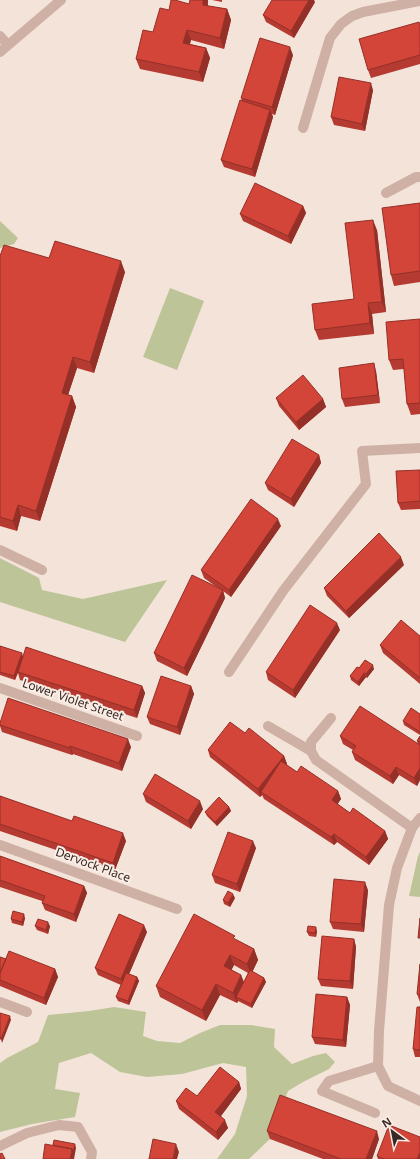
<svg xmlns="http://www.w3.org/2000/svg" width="420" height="1159" viewBox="0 0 420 1159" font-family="'Noto Sans',sans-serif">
	<rect width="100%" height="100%" fill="#f4e3d9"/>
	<path fill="#bdc598" d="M0 221 18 238 14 244 0 248Z
		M170 288 204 301 177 370 143 357Z
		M0 558 39 578 42 590 83 599 167 580 125 642 0 602Z
		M420 852V897L409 896 418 856Z
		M114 1007 146 1012 143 1036 157 1041 180 1043 200 1033 220 1025H251L275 1029 274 1047 292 1064 313 1056 326 1053 335 1062 329 1069 303 1082 288 1091 270 1139 249 1159H217L235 1134 247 1096 246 1067 223 1063 182 1074 147 1077 120 1072 91 1053 59 1063 55 1089 80 1093 75 1117 32 1124 0 1132V1063L7 1058 38 1042 48 1015 89 1011Z"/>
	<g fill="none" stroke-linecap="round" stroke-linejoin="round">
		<path stroke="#ceb0a4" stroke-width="10" d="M386 193 416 177H420
			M0 550 42 570
			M268 726 311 751
			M375 1113 322 1091 329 1081 378 1066"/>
		<path stroke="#ceb0a4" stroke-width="10" d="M0 36 8 45
			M0 52 61 0
			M303 128 330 38 341 24 352 16 363 12 420 1
			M229 672 283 591 366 484 362 451 420 448
			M0 688 137 736
			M331 718 311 742V751L316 760 412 828
			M420 818 412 828 397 868 389 905 379 1031 378 1066 388 1086 420 1101
			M0 845 177 909
			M0 1002 27 1012
			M0 1146 27 1133 59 1125 78 1127 92 1152 91 1159"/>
	</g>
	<path fill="#b53a31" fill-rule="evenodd" d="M190 0H208V6L227 9 231 20 224 49 191 40 190 44 206 48 210 58 203 82 140 69 136 59 153 32 169 10 189 4Z
		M212 0H222V2Z
		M315 2 294 38 266 22 263 15Z
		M420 24V64L371 78 368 70Z
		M293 55 275 115 272 114 273 117 255 177 224 167 221 160 242 101 241 98Z
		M373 90 365 131 334 125 331 117Z
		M420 203V282L394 286 391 275Z
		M303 206 306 213 291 244 243 221 240 214Z
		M377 230 386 312 372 314 374 334 319 340 315 330 354 299Z
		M0 256 49 258 125 272 94 373 77 368 68 395 72 396 76 407 40 521 21 516 17 531 0 526Z
		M420 319V414L411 415 407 404 404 369 393 370 389 360Z
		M376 371 380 403 345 407 342 399Z
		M276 398 323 399 326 407 299 430 279 406Z
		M319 455 321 463 294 507 268 490 265 483Z
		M420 470V509L401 510 398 503Z
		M281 526 231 597 223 591 225 598 187 676 157 661 154 653 218 588 204 578 201 570Z
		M404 565 349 618 327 596 324 588Z
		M340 630 295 698 268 680 266 672Z
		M420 636V684L383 653 380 645Z
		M0 646 23 656 142 686 145 693 137 718 20 680 18 673 15 680 0 675Z
		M359 668 374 669 367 678 366 677 359 686 351 680 350 676Z
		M191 686 194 694 180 735 150 724 147 717Z
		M420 714V735L404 725 403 721Z
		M0 723 131 747 122 771 73 754 72 755 2 732 0 726Z
		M245 733 284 756 287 764 286 765 297 772 338 791 341 799 337 804 350 813 385 831 388 839 369 865 337 842 334 845 264 799 262 795 260 797 210 757 208 750Z
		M340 736 418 744 417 741 420 736V780L417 786 399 775 393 784 355 760 352 752 353 750 343 744Z
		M143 794 203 809 191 829 146 802Z
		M0 796 126 841 115 870 0 831Z
		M229 807 231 811 217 826 207 816 205 812Z
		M256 848 240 892 215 883 212 875Z
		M0 856 84 886 87 893 76 922 45 910 42 903V901L0 887Z
		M368 890 364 932 333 929 330 922Z
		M235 898 230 907 224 904 223 900Z
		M25 918 23 926 12 923 11 919Z
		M35 926H50L48 934 37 930Z
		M317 931 316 937 309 936 307 932Z
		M147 932 129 974 137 977 139 981 129 1005 118 1001 116 997 121 985 98 975 95 968Z
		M354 939 356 947 353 989 321 986 318 979Z
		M236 940 254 949 258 960 252 972 264 978 266 982 252 1008 238 1001 237 1003 220 995 206 1021 160 997 156 986ZM234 965 248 973 244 982 241 975 231 970Z
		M0 957 6 959 55 969 58 977 46 1005 0 986Z
		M420 964V1002L417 994Z
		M347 997 350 1005 346 1047 315 1044 312 1037Z
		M420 1007V1057H415L413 1049Z
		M239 1082 241 1089 221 1116 228 1128 218 1140 179 1109 176 1101 197 1096Z
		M267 1131 379 1139 372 1159H323L270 1139Z
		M377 1156 420 1159H378Z"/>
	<path fill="#943028" d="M203 0H208L206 15 203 5Z
		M309 0H314L315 2 294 38 291 31Z
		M227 9 231 20 224 49 220 38Z
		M187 30 191 40 187 53 183 43Z
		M290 47 293 55 275 115 272 107Z
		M206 48 210 58 203 82 199 72Z
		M371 83 373 90 365 131 362 124Z
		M270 110 273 117 255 177 252 169Z
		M303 206 306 213 291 244 288 236Z
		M373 220 377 230 386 312 382 302Z
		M121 261 125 272 94 373 90 362Z
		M368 303 372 314 374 334 370 323Z
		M73 357 77 368 65 404 62 393Z
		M374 363 376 371 380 403 378 395Z
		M72 396 76 407 40 521 36 511Z
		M323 399 326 407 299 430 296 422Z
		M319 455 321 463 294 507 291 499Z
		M18 505 21 516 17 531 13 521Z
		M278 519 281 526 231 597 229 590Z
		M401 557 404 565 349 618 346 611Z
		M223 590 225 598 187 676 184 668Z
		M337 623 340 630 295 698 293 690Z
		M22 653 23 657 15 680 14 676Z
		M373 665 374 669 367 678 366 674Z
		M364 673 366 677 359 686 358 682Z
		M142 686 145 693 137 718 134 710Z
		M191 686 194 694 180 735 177 727Z
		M128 739 131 747 122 771 119 763Z
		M70 746 73 754 72 755 70 748Z
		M284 756 287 764 264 793 261 792 262 795 260 797 258 789Z
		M396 767 399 775 393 784 390 776Z
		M420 768V780L417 786 414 778Z
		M338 791 341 799 335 808 332 800Z
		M200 801 203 809 191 829 188 821Z
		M229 807 231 811 217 826 215 822Z
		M385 831 388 839 369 865 366 857Z
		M123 833 126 841 115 870 113 863Z
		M334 834 337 842 334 845 331 837Z
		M253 841 256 848 240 892 237 884Z
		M365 882 368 890 364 932 361 924Z
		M84 886 87 893 76 922 74 914Z
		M233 894 235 898 230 907 228 903Z
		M24 914 25 918 23 926 22 922Z
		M48 922 50 926 48 934 46 930Z
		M144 925 147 932 124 986 121 979Z
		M316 927 317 931 316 937 315 933Z
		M354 939 356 947 353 989 350 981Z
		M254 949 258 960 251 975 247 964Z
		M230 955 234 965 228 977 224 966Z
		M55 969 58 977 46 1005 44 998Z
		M241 975 245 986 236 997 238 1001 237 1003 233 993Z
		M137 977 139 981 129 1005 128 1001Z
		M264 978 266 982 252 1008 251 1004Z
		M216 984 220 995 206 1021 202 1010Z
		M347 997 350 1005 346 1047 343 1040Z
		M10 1016 11 1020 2 1043 1 1039Z
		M239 1082 241 1089 218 1120 215 1112Z
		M225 1120 228 1128 218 1140 216 1132Z
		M377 1131 379 1139 372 1159H366Z
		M75 1144 76 1148 74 1159H70L72 1149Z
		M176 1144 179 1152 177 1159H173Z
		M420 1152V1159H417Z"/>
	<path fill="#d34439" stroke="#943028" d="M171 0H175L189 4 190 0H203V5L227 9 220 38 187 30 183 43 206 48 199 72 136 59 143 30 153 32 160 8 169 10Z
		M272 0H309L291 31 263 15Z
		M419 22 420 25V55L368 70 359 39Z
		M260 38 290 47 272 107 241 98Z
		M339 77 371 83 362 124 331 117Z
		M240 100 270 110 252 169 221 160Z
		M255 183 303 206 288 236 240 214Z
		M420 203V271L391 275 382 208Z
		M373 220 382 302 368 303 370 323 315 330 312 304 354 299 345 223Z
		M55 241 121 261 90 362 73 357 62 393 72 396 36 511 18 505 13 521 0 517V256L4 245 49 258Z
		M420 319V403L407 404 403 359 389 360 386 322Z
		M374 363 378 395 342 399 339 368Z
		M303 375 323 399 296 422 276 398Z
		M292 439 319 455 291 499 265 483Z
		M420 470V501L398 503 396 471Z
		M251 499 278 519 229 590 201 570Z
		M379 533 401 557 346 611 324 588Z
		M192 575 223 590 184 668 154 653Z
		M310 605 337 623 293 690 266 672Z
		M401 620 420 636V678L380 645Z
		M0 646 22 653 14 676 0 672Z
		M26 647 142 686 134 710 18 672Z
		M365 660 373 665 366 674 364 673 358 682 350 676 357 667 359 668Z
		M161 676 191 686 177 727 147 717Z
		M8 698 128 739 119 763 70 746V748L0 725V723Z
		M360 706 420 745V768L414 778 396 767 390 776 352 752 356 746 340 736Z
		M411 708 420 714V732L403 721Z
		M230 722 245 733 249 728 284 756 258 789 208 750Z
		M420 736V742L417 741Z
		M281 761 297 772 301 766 338 791 332 800 350 813 353 808 385 831 366 857 334 834 331 837 261 792Z
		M155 774 200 801 188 821 143 794Z
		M0 796 72 821 74 816 123 833 113 863 0 824Z
		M219 797 229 807 215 822 205 812Z
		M228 832 253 841 237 884 212 875Z
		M0 856 84 886 74 914 42 903 45 896 0 880Z
		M334 879 365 882 361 924 330 922Z
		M228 891 233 894 228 903 223 900Z
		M13 911 24 914 22 922 11 919Z
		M119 914 144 925 121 979 95 968Z
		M194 914 235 936 233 938 254 949 247 964 230 955 224 966 241 975 233 993 216 984 202 1010 156 986Z
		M420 918V938H418Z
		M38 919 48 922 46 930 35 926Z
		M308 926 316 927 315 933 307 932Z
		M322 936 354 939 350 981 318 979Z
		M9 951 55 969 44 998 0 980V973Z
		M0 957 6 959 0 973Z
		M420 964V995L417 994Z
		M250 970 264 978 251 1004 236 997Z
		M126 973 137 977 128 1001 116 997Z
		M316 994 347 997 343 1040 312 1037Z
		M417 1007H420V1050L413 1049Z
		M0 1013 10 1016 1 1039H0Z
		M220 1067 239 1082 215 1112 225 1120 216 1132 176 1101 186 1088 197 1096Z
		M280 1095 377 1131 366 1159H341L267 1131Z
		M389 1125 420 1137V1152L417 1159H384L377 1156Z
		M153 1139 176 1144 173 1159H174H149Z
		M54 1140 75 1144 73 1152 72 1149 53 1145Z
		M45 1144 72 1149 70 1159H43Z
		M2 1153 5 1159H0V1154Z"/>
	<g text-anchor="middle" stroke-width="4" stroke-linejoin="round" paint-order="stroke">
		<g font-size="12" fill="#382926" stroke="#fbeee6">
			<text transform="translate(73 700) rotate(19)" y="4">Lower Violet Street</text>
			<text transform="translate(93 865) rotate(20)" y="4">Dervock Place</text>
		</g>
	</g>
	<g transform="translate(392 1131) rotate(328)" stroke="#fbeee6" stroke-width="3" paint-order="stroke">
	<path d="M0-3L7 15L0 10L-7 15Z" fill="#382926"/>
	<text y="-6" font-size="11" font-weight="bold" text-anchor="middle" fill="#382926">N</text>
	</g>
</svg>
